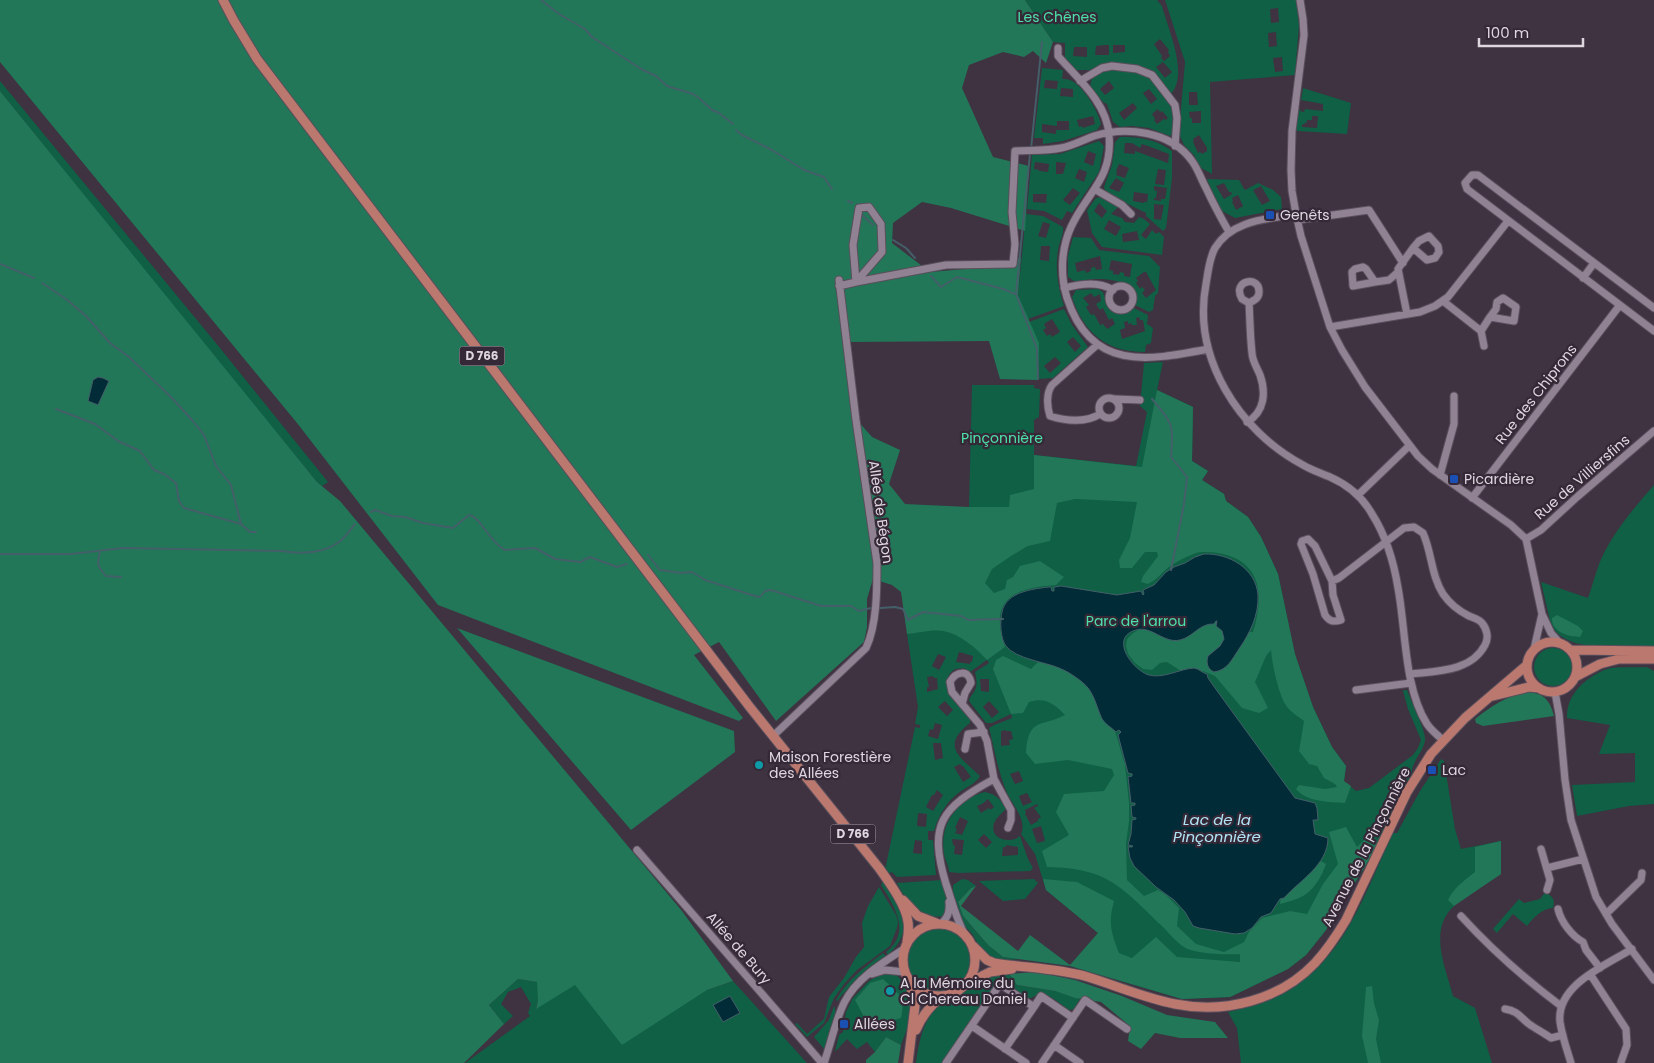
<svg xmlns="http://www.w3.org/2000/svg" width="1654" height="1063" viewBox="0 0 1654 1063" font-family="Poppins,sans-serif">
	<rect width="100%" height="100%" fill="#3f3241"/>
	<path fill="#0f6045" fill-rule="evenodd" d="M1025 0H1157L1162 6C1168 29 1189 74 1171 94L1153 72 1138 65 1113 63 1100 66 1090 70H1076L1065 59V43L1053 42ZM1160 39 1169 50 1168 52 1170 56 1164 61 1161 58 1162 56 1154 44ZM1106 45H1109V55H1095L1096 46ZM1113 45H1125V52L1113 53ZM1074 47H1087V57L1073 56ZM1163 62 1172 72 1165 78 1156 67Z
		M1165 0H1296L1299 25 1295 75 1210 82 1212 174 1201 168 1194 155 1184 145 1180 136 1181 108 1185 62ZM1278 8 1279 22 1271 23 1270 9ZM1276 32 1277 46 1269 47 1268 33ZM1282 57 1283 71 1275 72 1273 58ZM1189 92H1197L1198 105H1189ZM1201 111V123H1192V118H1190L1189 112ZM1199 135 1207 148V151L1202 154 1200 152 1198 153 1193 142 1194 141 1193 139Z
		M1042 68 1063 70 1062 79C1065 79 1068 79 1070 80 1083 85 1098 111 1101 124L1097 130 1063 141 1043 144V138H1034ZM1045 80 1058 81 1057 89 1044 88ZM1061 88 1073 89V97L1060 96ZM1093 116 1095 124 1083 128 1082 126 1079 127 1077 120ZM1057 121H1069V130H1056V134L1042 132V124L1057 126Z
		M1110 70 1137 72 1150 77 1171 105 1174 112V133L1170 136 1149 128 1132 126 1120 127 1113 122 1107 104 1103 102 1090 87 1092 77 1101 71ZM1109 81 1114 88 1105 95 1100 89ZM1149 89 1157 99 1151 104 1143 93ZM1133 103 1137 108 1124 120 1119 113ZM1158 109 1160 112 1162 111 1168 118 1166 120 1164 119 1157 124 1154 120 1155 119 1152 114Z
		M0 81 220 348 328 482 322 486 317 482 107 227 103 219 0 91Z
		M1303 88 1351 103 1347 134 1297 131 1296 127H1295L1300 108V111L1304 112 1305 109 1323 111V104L1301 100ZM1312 116H1318L1317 128 1302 127V125L1307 122V120H1312Z
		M1120 137C1139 137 1156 139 1172 151V178L1166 228 1163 231 1146 216V213L1106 193 1104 187 1112 165 1115 142ZM1125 143H1132L1140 148 1142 144C1152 147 1158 150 1169 154L1168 163 1135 151V154L1124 153ZM1119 164 1129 168 1125 178 1116 175 1117 172 1116 171ZM1158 169 1166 170 1164 185 1155 184ZM1116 178 1124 183 1119 192 1109 188ZM1154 186 1167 188 1165 199H1161V201L1154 200V198H1156L1157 191 1154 190ZM1134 192 1148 194 1147 202H1144V203L1133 201ZM1154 204 1164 205 1161 220 1154 219Z
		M1099 141 1104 146 1099 172 1072 213 1067 211 1062 220 1044 211 1027 209 1032 155 1060 154ZM1088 151 1096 154 1093 166 1084 162ZM1035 162 1049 164 1048 172 1039 171V170L1034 169ZM1056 162 1066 163 1063 174H1056ZM1079 169 1087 172 1084 182 1075 178ZM1073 188 1080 193 1070 205 1063 200ZM1033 194H1047L1046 203 1033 202Z
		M1208 179 1239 180 1244 189 1245 190 1258 183 1273 190 1281 197 1282 209 1235 218 1222 211 1207 180ZM1224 183 1229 192H1231L1232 194 1224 199 1216 186ZM1261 186 1270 201 1262 205 1253 190ZM1238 195 1243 206 1236 210 1232 202 1233 201 1232 198Z
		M1102 197 1119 206 1111 214 1122 218 1125 222 1134 223 1139 217 1144 219 1150 224 1141 235 1146 239 1152 230 1156 234 1159 232 1164 237 1162 255 1102 247 1092 233 1087 210 1096 198ZM1099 203 1107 211 1102 218 1094 211ZM1109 220 1121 227 1116 236 1104 229ZM1137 231 1139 240 1123 242 1122 234Z
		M1026 214 1043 216 1063 227C1064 234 1059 243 1058 250 1055 269 1058 288 1064 306L1028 319 1018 295ZM1043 222 1050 224 1046 238 1038 236ZM1041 246H1050L1049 261 1040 260Z
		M1073 237 1091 238 1099 250 1149 256 1160 267 1158 293 1155 296 1153 310 1149 312 1135 305C1143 283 1110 278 1095 279 1089 279 1080 282 1075 281 1073 281 1069 277 1068 277V256ZM1100 256 1102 269 1096 270 1095 267 1091 268V271L1086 273 1085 270 1077 272 1075 263ZM1111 260 1132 264 1130 277 1124 276V273L1120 272 1119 275 1113 274V271L1109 270ZM1144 272H1146L1156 290 1146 298 1142 293 1145 290 1142 287 1140 289 1136 283 1138 281 1136 278Z
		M1098 289 1103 292C1108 306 1107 315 1125 314L1134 308 1148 315 1147 324 1153 328 1151 343 1146 345 1145 352C1106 352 1084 333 1072 297L1076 290ZM1091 293 1094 297 1100 294 1101 301 1096 304 1100 310 1103 308 1109 320 1112 318 1115 324 1107 329 1103 324 1100 325 1094 314 1091 315 1086 307 1089 305 1083 298ZM1139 317 1140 320H1143L1145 331 1122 339 1120 330 1125 328 1124 322 1128 321V324L1131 323 1132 325H1137L1136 318Z
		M1064 309 1072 325 1088 347 1053 378 1039 379 1038 355 1029 322ZM1052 319 1060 332 1052 337 1050 334 1047 336 1043 330 1046 328 1044 324ZM1073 337 1081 346 1075 352 1067 342ZM1055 357 1061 363 1050 373 1044 366Z
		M1163 362 1157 390 1193 407 1192 461 1208 471 1202 480 1224 494 1226 501 1248 517 1261 537 1278 574 1295 655 1313 707 1332 747 1346 766 1344 781 1356 791 1369 788 1413 755 1418 748 1421 740 1408 709 1403 691 1404 690H1407C1411 701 1427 733 1425 741 1423 752 1411 763 1412 773L1372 855 1326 930 1306 955 1288 969 1230 997 1182 999 1070 966 1098 933 1046 890 1035 854 1021 834C1027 821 1014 806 1008 795 998 773 995 751 989 728L994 725 1012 718 1011 714 992 723H986L969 701C970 696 973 694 975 690 978 684 976 678 975 672L989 663 987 660 970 672 964 668 955 669C934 683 960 706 970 719V723C940 746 960 757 980 776 976 783 969 786 961 791 947 801 939 814 934 831H928V840H933L936 875 897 877 892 872 889 873 884 866 887 867 886 865 915 727 920 728V725L915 724 918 707 907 634H911L964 587 969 507 972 385H1034V388L1040 389 1039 417 1034 420V455L1136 466 1147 412 1140 406 1144 363ZM959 652 973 656 972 662H970V664L956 662ZM938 654 946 657 939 670 932 666ZM933 676 934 678H937L938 689 927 692V687H929L927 677ZM980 679H989V692L981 691ZM945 701 953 710 947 716 938 707ZM989 701 999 712 992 718 983 707ZM935 723 942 725 938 739 928 736 930 729 933 730ZM1006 730V731H1011L1013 739 1009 740 1010 745 1001 746V731ZM933 743H941L943 758 935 760ZM960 764 962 766H963L971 777 963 782 954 767ZM1019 771 1023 781 1015 784 1010 774ZM937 790 943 795 933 811 926 807 932 795H934ZM1027 793 1032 802 1023 806 1019 796ZM1037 804 1038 806 1034 808 1041 817 1038 819V821L1031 825 1025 814 1026 813 1025 810ZM918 813 927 814 926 827 917 826ZM1041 826 1045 841 1037 843 1032 829ZM915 840 922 841V854L913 853Z
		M1654 485V646C1624 645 1567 655 1551 625L1541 582 1588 598C1592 587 1595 575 1599 564 1611 535 1633 509 1654 485Z
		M1534 667a19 19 0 1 1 38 0a19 19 0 1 1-38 0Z
		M1647 667 1654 671V804L1629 806 1577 816 1572 785 1635 782V753L1599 754 1610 725 1567 718C1566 694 1586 677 1607 669 1617 666 1636 668 1647 667Z
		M1441 759 1444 761 1455 829 1461 849 1501 841V874C1487 884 1465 895 1453 907 1428 931 1446 969 1453 996L1475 1008 1492 1063H1241L1237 1028 1228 1012C1334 991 1353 920 1393 833H1397L1420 791Z
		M985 792C995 794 1001 799 1006 809 1002 813 997 817 995 821 987 838 1009 845 1020 836L1028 859 1033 868 1030 871 958 873 949 872C949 866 945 860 944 854 939 825 957 799 985 792ZM988 799 994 807 990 810 989 808 981 813 977 806 982 804ZM960 817 968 821 962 835 955 833 957 829 955 828ZM984 834 992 842 986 848 978 840ZM952 839 964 840 962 855 954 854 955 846 953 845ZM1006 845 1018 847V855L1002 856 1003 847H1006Z
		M962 879 968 880 976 886 971 888 958 902 963 916 988 945 1003 957 1020 959C1008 960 997 961 986 954 979 950 977 941 973 935 970 931 965 927 962 923 957 914 952 896 953 885Z
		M1034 879 1038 883 1025 899 1003 901 979 881Z
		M942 880 948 907 946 916C919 920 908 904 897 883Z
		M883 881C901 908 917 928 888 955L886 952C912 932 894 906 881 885Z
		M879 887 896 915 898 922 897 928 890 946 857 970 844 984 834 998 824 1023 807 1037 795 1024 797 1023 807 1034 824 1019 829 997 844 978 856 957 864 947 862 923 868 906Z
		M1547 890 1550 892 1548 894C1554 898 1555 901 1553 908 1543 908 1533 918 1527 926L1513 914 1497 933 1493 929 1519 899 1524 903 1540 899Z
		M908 960a31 31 0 1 1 62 0a31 31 0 1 1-62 0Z
		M883 953 886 956C871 966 860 976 848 989 844 993 841 995 838 1001L836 1000C847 980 865 967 883 953Z
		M894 974C900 977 902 981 904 986 917 1009 909 1023 901 1045L886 1037 875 1052 867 1042 857 1049 847 1039 835 1052 839 1035 843 1032 846 1012 853 998 869 981 879 975Z
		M990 974H1009L1017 985 1055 991 1080 999 1074 1009 1069 1010C1056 1001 1046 989 1031 998H1027L1005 982 995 985 943 1063H916C918 1044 924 1017 940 1005 946 1000 954 999 961 994 971 987 979 979 990 974Z
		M518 979 538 982V1000L536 1008 575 984 707 990 733 981 807 1063H465L530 1016 528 1013 531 1004 521 987 508 992 501 1004 513 1016 504 1024 489 1005Z
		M834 1006C839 1014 830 1041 824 1049L814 1037 829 1020Z"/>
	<path fill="#217757" d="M0 0H1025L1053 42 1046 63 1033 51 1024 57 1003 52 969 65 962 88 993 157 1029 166 1025 231 951 208 922 202 893 223 892 243 930 272 988 267 1021 257 1018 295 1039 343 1038 380 1000 379 989 341 846 342 857 420 872 437 900 450 889 484 905 504 969 507H1009L1010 495 1034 489V455L1142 467 1157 390 1193 407 1192 461 1208 471 1202 480 1224 494 1226 501 1248 517 1261 537 1278 574 1295 654 1313 707 1332 747 1346 766 1344 781 1351 786 1345 803C1330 802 1306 802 1296 789L1299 785 1325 789 1337 787 1335 784 1324 778 1317 766 1309 764 1299 751 1304 721C1299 717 1292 713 1288 708 1279 698 1272 664 1271 650L1266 656 1255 682 1268 708 1259 713 1242 708 1215 676 1203 671 1184 673 1167 662 1160 663 1152 670 1143 669 1135 663 1128 654 1126 646 1127 639 1133 633 1154 621 1207 620 1224 623 1242 632H1253C1263 599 1264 564 1223 554 1215 552 1204 551 1196 553 1188 556 1175 562 1169 567 1160 574 1158 579 1148 584L1141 582 1143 576 1158 556 1157 552H1145L1132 568H1120L1119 560 1130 538 1137 502 1075 499 1057 503 1050 541 1028 546 1011 556 992 569 985 583 994 593 1005 589 1007 580 1013 577 1020 566 1040 561 1064 577 1056 585C1031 587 997 591 1000 624 1000 632 1003 640 1005 647L987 660C976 648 960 634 943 631 932 629 918 633 907 634L901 592 892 585 873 579 867 599V627L864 642 776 721 719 642 694 655 743 718 739 721 438 605 297 423 0 62Z
		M0 91 317 482 340 501 682 911 733 981 707 990 622 1045 575 985 536 1009 538 1000 537 982 518 979 489 1005 504 1024 464 1063H0Z
		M1557 615 1578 626 1583 631 1580 637C1569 637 1551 632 1552 618Z
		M457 628 734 731 735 752 631 830Z
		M1003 656 1031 669 1040 660 1061 666 1085 681 1105 708 1116 734 1125 765 1129 803V821L1126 844 1127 880 1144 896 1158 890 1166 895 1179 908 1177 926 1196 944 1224 952 1244 942 1249 932 1262 918 1290 911 1307 914 1323 884 1338 864 1329 832 1346 827 1357 847 1370 834 1378 842 1372 855 1326 930 1306 955 1288 969 1230 997 1182 999 1070 966 1003 957 988 945 963 916 958 902 971 888 976 886 961 906 1018 951 1030 935 1070 965 1098 933 1046 890 1043 879 1077 882 1114 901C1108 923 1111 932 1119 953L1132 958 1156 937 1177 957 1240 962V954C1228 955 1194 954 1184 947 1176 942 1169 933 1162 926 1121 887 1108 868 1047 867L1042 851 1069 835 1056 812 1064 794 1104 791 1114 775 1112 769 1068 760 1035 764 1026 753C1028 717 1042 727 1065 715 1054 704 1046 697 1029 702L1023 713 1011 714 993 669 996 660Z
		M1527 692C1544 693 1550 700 1554 716L1483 726 1476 723 1475 719C1493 705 1505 697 1527 692Z
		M1501 841V874L1454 906 1448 900C1454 887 1464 881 1475 872V847Z
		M1316 861H1321L1326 864C1322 876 1314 890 1303 896 1296 900 1287 902 1280 904L1281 894Z
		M1035 972 1075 980 1122 996 1167 1015 1215 1022 1228 1038H1180L1155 1033 1141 1049 1128 1041 1130 1026 1101 1002 1075 998 1055 991 1017 985 1009 974Z
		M883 979C898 994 906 995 901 1018L880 1024 864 1017 855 1000 870 983Z
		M1372 986 1374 1003 1379 1020 1376 1039 1381 1063H1368L1362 1036 1366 987Z
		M886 1037 901 1045 898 1063H866V1060L875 1052Z"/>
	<path fill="#012b36" stroke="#445f69" d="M98 377 103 378 109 381 98 405 88 401 93 380Z
		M1204 554C1228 553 1256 568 1258 595 1259 615 1250 633 1239 649 1232 659 1228 670 1214 672 1207 669 1206 662 1208 656L1220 646 1224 639 1222 631 1216 626 1217 621H1216L1214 624C1200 623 1193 637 1180 640 1164 644 1151 625 1136 630 1109 637 1132 670 1149 675 1163 679 1179 669 1194 668 1200 669 1202 673 1207 674L1208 678 1215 688 1295 798 1315 803 1317 808 1318 820H1313L1315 834 1328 838C1328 865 1299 881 1284 898L1280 899 1271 913 1261 917 1252 928 1244 933 1235 934 1199 928 1193 926 1185 912 1174 900 1156 887 1134 866 1130 858 1128 847H1132L1133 846 1128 845 1131 834 1132 820 1136 819V818L1132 817 1131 806 1135 805V803H1131L1128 777 1132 776V774L1128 773 1118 735 1121 732 1119 730 1116 732C1112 728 1105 724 1102 719 1096 706 1094 691 1082 682 1076 677 1067 671 1059 668 1045 662 1016 659 1006 646 1000 638 1000 621 1002 612 1006 592 1032 589 1049 587H1051L1052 591H1054V587L1061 586 1117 595 1141 591 1143 595 1144 594 1143 590 1154 585 1166 572 1174 567 1185 563 1195 557Z
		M730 996 740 1013 723 1022 713 1005Z"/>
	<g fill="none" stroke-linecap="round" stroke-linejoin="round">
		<path stroke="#445f69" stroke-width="2" d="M541 0 559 14 585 29 592 37 641 69 656 76 667 86 693 94 699 98 712 110 719 113 733 124
			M736 130 742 135 772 150 804 170 824 177 832 189
			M1031 149 1042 42
			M1030 154 1016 294 1037 349 1038 379
			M848 201 852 203
			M861 214 873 225
			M893 240 906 248 915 258
			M0 264 34 278
			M931 276 941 287 957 277 1003 289 1015 294
			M42 283 66 299 86 316 110 343 129 357 172 398 192 420 204 435 216 466 231 485 241 524
			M1152 399C1174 424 1173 425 1171 457L1187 477 1184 504 1171 570
			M56 409 95 424 118 441 140 451 154 470 164 474 176 483 179 501 184 508 241 524 250 532H256
			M371 512 375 510 392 516 405 517 423 523 453 528 469 515C481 517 490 543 505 550L535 548 555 559 580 562 590 557 617 567 627 564
			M100 551C97 564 97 566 106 576L121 577
			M0 554H71L123 548 281 551C300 554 323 554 339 542 346 537 350 530 355 524
			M648 555 660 570 681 573 692 572 705 580 758 597 761 596 765 591 771 590 821 606H851L859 611 871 608
			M880 608 895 607 903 609 908 620 923 612 961 616 968 620 1003 619"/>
		<g stroke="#5a4f5c" stroke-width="9">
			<path id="minor" d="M1300 0 1303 19 1304 35 1292 131 1291 170 1292 191 1296 214 1301 236 1330 327 1342 350 1365 387 1418 456 1432 469 1511 525 1526 539 1542 614 1551 633 1559 642
				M1058 48V56C1078 79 1107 103 1109 135 1113 179 1087 192 1071 227 1061 249 1060 275 1067 298 1091 371 1147 361 1208 349
				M1080 81 1102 68 1112 66 1137 69 1152 75 1175 105 1177 118 1175 146
				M1096 190 1122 205 1131 214
				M1296 214C1267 219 1232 220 1215 248 1209 259 1208 273 1206 284 1192 358 1239 431 1303 465 1311 470 1321 473 1330 477 1348 485 1363 498 1372 514 1386 536 1394 563 1398 588 1406 630 1404 688 1427 724 1431 730 1437 735 1443 740
				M1297 220 1369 210 1403 263
				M1583 278 1594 263
				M856 282 946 265 1013 264 1015 244 1012 212 1015 151C1030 150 1047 151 1061 148 1072 146 1083 140 1094 136 1126 126 1171 131 1192 161 1198 169 1201 179 1206 188 1213 203 1221 218 1229 232
				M1375 282 1353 286 1352 272 1355 269 1363 267 1366 269 1375 282 1389 280 1398 272
				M839 286 856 282 853 245 859 208 869 207 881 224 882 252 856 282
				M1109 298a12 12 0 1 1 24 0a12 12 0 1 1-24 0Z
				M1064 288C1080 284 1098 281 1113 290
				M1443 301 1481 331 1490 317 1514 321 1516 307 1503 298 1497 302 1496 309 1490 317
				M1654 308 1478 175H1472L1465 183 1467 189 1654 331
				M1407 314 1398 269 1413 248 1427 260 1435 258 1439 252 1438 246 1429 236 1419 241 1413 248
				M1330 327 1420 312 1435 306 1448 297 1508 221
				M1481 331 1484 346
				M1097 345 1052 385C1046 393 1047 407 1050 416 1065 421 1086 423 1100 414
				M1099 408a10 10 0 1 1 20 0a10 10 0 1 1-20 0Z
				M1115 399 1140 400
				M1247 422C1265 412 1266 392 1260 375 1257 368 1252 360 1252 353 1250 336 1250 319 1249 303 1255 300 1259 298 1259 292 1260 275 1231 280 1242 299L1249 303
				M1440 475 1454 424V396
				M1358 495 1409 446
				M1472 498 1620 305
				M1308 539 1315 546 1332 581 1333 595 1341 620C1333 622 1330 622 1325 615L1313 574 1301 544 1302 541Z
				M1526 539 1541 530 1577 497 1654 431
				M1332 581 1339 578 1404 528 1414 527 1423 533C1432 553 1431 575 1443 594 1450 604 1459 611 1469 616 1474 618 1479 619 1482 623 1487 629 1489 638 1485 645 1471 672 1436 671 1410 674
				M1534 649 1542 614
				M1356 690 1411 683
				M1555 692 1559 714 1565 780 1571 820 1596 897 1612 924 1654 980
				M962 704 965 693 971 683C969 669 956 671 950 682L952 692 980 725 987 741 994 779 1011 810V820L1008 828
				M773 736 866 648C877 625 877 589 877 563L856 420 839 280
				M965 749 968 734 984 732
				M1541 849 1550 880 1547 890
				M637 850 822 1063
				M1547 868 1583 859
				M1558 909C1561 922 1572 936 1583 942L1586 950 1600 968
				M1606 914 1641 880 1642 873
				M1461 916C1492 950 1525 979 1561 1006
				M941 924C948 917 950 912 949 902
				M965 935C956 919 952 901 946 884 928 824 941 808 994 779
				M872 974 885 970 905 972
				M1590 974 1626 1029 1627 1045 1621 1062
				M1505 1009C1518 1011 1520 1017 1529 1024 1536 1029 1544 1033 1551 1038L1563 1035
				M972 1026 1026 1063
				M1054 1045 1080 1063
				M1005 1049 1034 1007
				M824 1063C831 1043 835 1022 844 1003 856 979 882 963 904 949
				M946 1063 1000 984 1034 1007 1041 996 1073 1018
				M1042 1063 1085 1000 1127 1029
				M1571 1063C1567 1050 1562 1036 1560 1022 1556 985 1606 965 1632 949"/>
		</g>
		<g stroke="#5a4f5c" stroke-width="11">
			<path id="major" d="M223 0 234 21 257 59 749 706 879 868C889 882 906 905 908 922 909 928 908 936 907 942
				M1527 667a25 25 0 1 1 50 0a25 25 0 1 1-50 0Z
				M1571 650 1654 651
				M1575 677 1600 664 1619 659H1654
				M1493 696 1529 687 1539 688
				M903 900 918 916 936 923
				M903 960a36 36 0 1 1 72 0a36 36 0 1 1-72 0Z
				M973 946 987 960 994 963C1025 968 1057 968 1088 977 1117 986 1145 998 1175 1004 1225 1014 1280 1000 1315 963 1327 950 1337 935 1346 920L1407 792 1431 754 1465 718 1527 665
				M968 983 990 972 1012 969
				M916 1030C922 1016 929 1006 942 997
				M908 1063 915 1006 910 983"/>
		</g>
		<use href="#minor" stroke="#918293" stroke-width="7"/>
		<use href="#major" stroke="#ba786e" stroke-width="9"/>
	</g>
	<g fill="#1a4fb4" stroke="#352837" stroke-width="2">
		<rect x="1265" y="210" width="10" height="10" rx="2.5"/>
		<rect x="1449" y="474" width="10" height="10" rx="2.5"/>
		<rect x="1427" y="765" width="10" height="10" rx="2.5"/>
		<rect x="839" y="1019" width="10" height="10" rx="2.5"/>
	</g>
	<g fill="#0f9aa8" stroke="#352837" stroke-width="2">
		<circle cx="759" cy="765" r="5"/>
		<circle cx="890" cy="991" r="5"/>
	</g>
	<g text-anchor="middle" stroke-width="4.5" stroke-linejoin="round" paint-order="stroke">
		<g fill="#352837" stroke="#aca2ad" stroke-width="1">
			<rect x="459.5" y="346.5" width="45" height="19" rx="4"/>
			<rect x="830.5" y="824.5" width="45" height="19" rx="4"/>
		</g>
		<g font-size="12" font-weight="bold" fill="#dfd7e0">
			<text x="482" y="360">D 766</text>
			<text x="853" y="838">D 766</text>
		</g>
		<g font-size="14" fill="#4de1a9" stroke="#352837">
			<text x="1057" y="22">Les Chênes</text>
			<text x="1002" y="443">Pinçonnière</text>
			<text x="1136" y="626">Parc de l'arrou</text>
		</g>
		<g font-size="14" fill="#dfd7e0" stroke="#352837" text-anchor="start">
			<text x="1280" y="220">Genêts</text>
			<text x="1464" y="484">Picardière</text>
			<text x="769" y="762">Maison Forestière<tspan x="769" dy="16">des Allées</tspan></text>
			<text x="1442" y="775">Lac</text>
			<text x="900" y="988">A la Mémoire du<tspan x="900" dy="16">Cl Chereau Daniel</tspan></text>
			<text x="854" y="1029">Allées</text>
		</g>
		<g font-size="14" fill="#dfd7e0" stroke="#352837">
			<text transform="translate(1536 394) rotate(-52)" y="5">Rue des Chiprons</text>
			<text transform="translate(1582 477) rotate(-41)" y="5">Rue de Villiersfins</text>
			<text transform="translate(881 512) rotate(82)" y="5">Allée de Bégon</text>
			<text transform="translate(1366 847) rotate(-63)" y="5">Avenue de la Pinçonnière</text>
			<text transform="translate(739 948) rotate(49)" y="5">Allée de Bury</text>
		</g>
		<g font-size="15" font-style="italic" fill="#b0e5f6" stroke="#352837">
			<text x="1217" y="825">Lac de la<tspan x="1217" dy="17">Pinçonnière</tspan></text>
		</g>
	</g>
	<path d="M1479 38v8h104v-8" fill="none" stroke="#dfd7e0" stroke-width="2.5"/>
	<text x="1486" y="38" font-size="15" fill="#dfd7e0" stroke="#352837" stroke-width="4" paint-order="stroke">100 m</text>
</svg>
